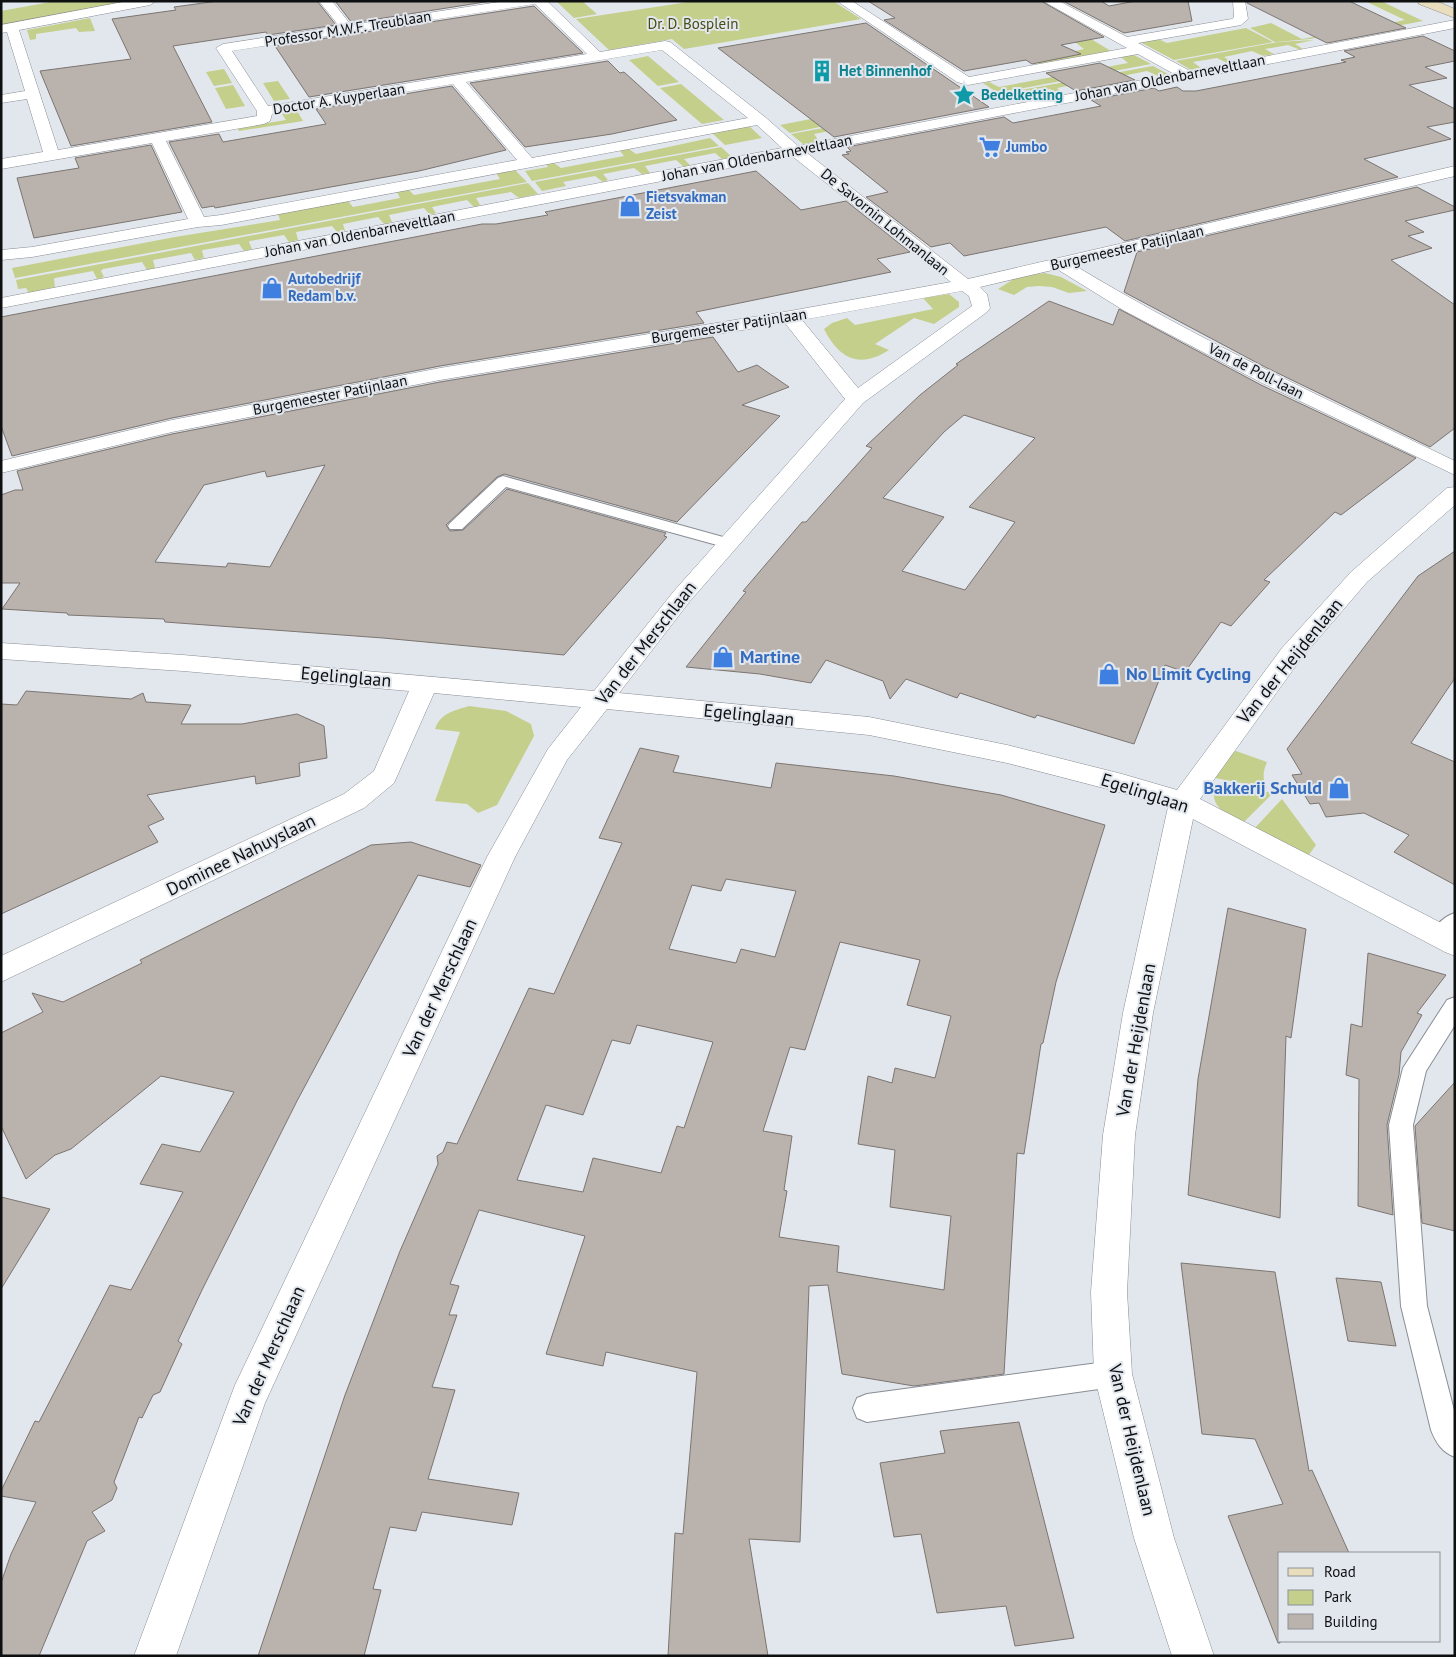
<svg xmlns="http://www.w3.org/2000/svg" width="1456" height="1657" viewBox="0 0 1456 1657" font-family="'PT Sans',sans-serif">
	<rect width="100%" height="100%" fill="#e2e7ee"/>
	<path fill="#c3cf8a" d="M56 1H129L1 26V11Z
		M556 1H582L597 14 574 18Z
		M695 1H833L861 19 684 49 672 39 609 50 576 19Z
		M1365 1H1381L1423 21 1370 31 1365 28 1405 20Z
		M90 18 95 31 79 32 76 28 36 34V39L30 40 27 30Z
		M1271 23 1302 39 1346 31 1310 39 1275 42 1250 28Z
		M1246 28 1273 42 1174 60 1140 42 1158 39 1167 43Z
		M1091 39 1111 51 1039 64 1035 61 1084 49 1075 42Z
		M1314 40 1295 44 1303 49H1298L1288 45 1265 49 1274 54 1263 56 1252 51 1224 57 1232 62 1227 63 1217 58 1193 62 1201 68 1191 70 1176 61 1278 42Z
		M1134 55 1151 64 998 93 983 83 989 82 999 87 1128 63 1121 57Z
		M648 56 679 82 658 86 629 60Z
		M1153 66 1168 74 1158 76 1147 71 1122 76 1130 81 1092 88 1082 83 1057 88 1064 94H1059L1050 89 1024 94 1031 100 1020 102 1008 94H1000Z
		M224 69 232 83 214 86 206 72Z
		M278 81 290 99 274 101 263 83Z
		M681 84 724 120 702 124 660 88Z
		M233 85 245 106 226 109 215 88Z
		M296 109 303 121 239 131 237 128 286 120 282 114 295 112 294 110Z
		M847 112 870 117 790 133 780 125Z
		M872 119 840 129 814 134 819 141 803 144 791 134Z
		M749 126 762 138 725 145 712 133Z
		M710 138 719 146 532 181 525 171 548 167 546 164 554 163 561 168 624 156 620 151 629 149 636 154Z
		M721 147 732 157 722 159 715 153 684 159 690 165 684 167 676 160 645 166 650 173 642 174 634 168 603 174 608 180 603 182 595 176 563 182 566 186 542 191 535 182Z
		M515 170 527 182 15 278 12 268 175 237 280 220 278 214 348 201 353 207 400 198 397 192 409 190 414 195 500 179 496 173Z
		M528 183 538 194 519 198 511 192 476 198 480 205 474 207 467 200 432 207 436 213 430 215 424 208 389 215 392 222 384 224 378 217 343 224 345 231 338 233 332 226 296 232 298 240 289 242 284 235 250 241 249 242 252 249 244 251 239 244 203 250 202 251 204 258 195 260 191 253 153 260 155 268 147 270 142 262 103 269 101 271 104 277 97 279 93 271 55 278 54 279 55 287 29 293 26 288 18 289 16 280Z
		M1045 273 1061 277 1087 291 1069 293 1052 287 1039 286 1027 287 1014 295 998 289 1017 277Z
		M949 294 959 302V307L934 324 914 318 875 344 889 350C860 369 839 359 824 329L832 323 847 318 855 325 933 309 923 298Z
		M469 706 506 711 531 724 534 736 497 805 478 813 467 804 435 801 460 732 435 729C441 713 453 711 469 706Z
		M1236 751 1267 762C1263 771 1262 779 1267 788L1215 778 1229 755Z
		M1217 783 1273 793 1242 824C1226 815 1206 804 1217 783Z
		M1282 799 1316 845 1306 859 1252 831Z"/>
	<path fill="#b9b2ad" stroke="#7c7571" fill-rule="evenodd" d="M218 1H317L336 25 268 35 266 32 173 46 212 122 71 146 40 71 131 59 112 19 176 10 174 7Z
		M335 1H491L352 23Z
		M868 1H1041L1104 37 1061 45 1081 54 1032 64 1026 60 964 71 884 20 895 18Z
		M1063 1H1101L1109 6 1136 1H1188L1192 21 1124 33Z
		M1247 1H1349L1406 28 1327 43 1247 3Z
		M534 6 583 53 309 97 275 46Z
		M866 23 989 107 834 137 718 48Z
		M1423 36 1455 51V61L1425 67 1447 78 1409 85 1455 109V122L1427 127 1451 139 1364 159 1398 177 1125 241 1106 227 964 256 950 243 931 247 866 197 888 192 842 155 849 154 846 152 851 151 847 147 1004 117 1013 123 1101 106 1091 100 1154 88 1159 91 1177 87 1183 91H1196L1346 62 1341 60 1355 57 1344 51Z
		M608 61 620 73 624 72 677 120 612 134 525 147 470 83Z
		M1100 63 1135 80 1076 91 1046 73Z
		M452 86 506 150 419 171 215 208 214 206 202 208 169 142 219 134 223 142 326 124 316 109Z
		M151 145 182 212 34 238 17 178 79 168 75 158Z
		M756 171 801 210 846 201 910 252 877 259 891 272 696 312 704 323 440 366 172 418 12 456 1 426V317L482 224H496L548 215 545 212Z
		M1417 187 1455 207V210L1405 221 1424 232 1408 236 1432 248 1391 260 1455 305V428L1430 447 1263 366 1124 292 1137 252Z
		M1049 301 1113 325 1119 309 1261 385 1416 458 1341 515 1335 512 1264 580 1270 582 1231 626 1221 622 1185 672 1165 665 1134 744 1037 715 1035 718 960 693 957 698 906 679 890 699 883 681 826 660 811 683 760 674 686 667 746 592 743 591 802 522H806L872 448 866 446 920 395 958 365 956 364ZM964 415 1035 438 969 507 1015 522 965 590 902 571 944 517 883 498 944 432Z
		M713 337 738 372 757 365 789 387 742 405 780 416 677 522 504 474 497 477 446 525 450 531 463 530 507 489 666 533 664 536 667 537 564 655 383 638 165 622 164 619 68 615 67 613 2 609 20 583H1V495L15 490H23L17 471 172 434 440 382ZM325 465 270 567 228 563 226 567 155 562 204 485 265 471 267 477Z
		M1455 551V678L1411 743 1455 762V885L1394 852 1409 835 1364 813 1326 817 1319 803 1310 804 1292 775 1302 774 1287 749 1418 576Z
		M26 691 131 699 143 693 146 702 191 705 181 724H242L297 714 324 726 327 758 299 763 300 776 256 784 255 776 147 795 164 819 148 826 158 842 1 914V704L17 705Z
		M640 748 679 756 673 772 771 788 776 763 894 776 1001 795 1105 825 1056 982 1043 1043 1041 1044 1024 1154 1017 1153 1004 1374 914 1386 842 1374 828 1285 809 1286 800 1542 749 1539 768 1656H668L675 1533 683 1534 697 1372 606 1352 603 1366 546 1354 585 1236 479 1210 450 1284 459 1286 449 1315H457L432 1387 455 1390 428 1479 519 1493 512 1525 422 1512 416 1531 390 1527 373 1589 381 1590 364 1656H258L345 1395 400 1251 438 1164 437 1156 443 1152 447 1142 457 1144 529 988 554 994 622 843 599 838ZM726 879 796 891 775 957 741 949 736 963 669 949 692 885 721 891ZM840 942 920 960 907 1005 951 1016 935 1078 895 1068 892 1083 868 1076 858 1144 895 1150 890 1207 951 1216 944 1290 837 1272 839 1246 779 1237 787 1191 784 1190 792 1136 763 1131 790 1047 805 1050ZM637 1025 713 1042 684 1128 677 1126 661 1173 593 1158 583 1192 517 1180 546 1105 583 1115 612 1040 630 1044Z
		M411 842 481 865 470 887 418 875 297 1101 202 1290 178 1341 182 1344 160 1392 153 1395 142 1418 139 1417 114 1482 117 1488 112 1500 92 1512 105 1531 87 1541 39 1656H1V1583L11 1554 36 1502 1 1496V1491L35 1421 39 1422 110 1285 131 1290 183 1192 140 1184 162 1144 200 1152 234 1092 161 1076 71 1149 55 1155 26 1179 1 1126V1033L43 1012 32 993 63 1002 142 963 140 960 371 845Z
		M1228 908 1306 929 1291 1038 1286 1036 1280 1218 1188 1195 1198 1079Z
		M1368 953 1446 975 1417 1013 1422 1015 1401 1052 1399 1075 1387 1125 1393 1215 1358 1206 1359 1079 1346 1075 1351 1024 1362 1027Z
		M1455 1082V1231L1422 1223 1415 1126Z
		M1 1197 50 1209 1 1289Z
		M1181 1263 1275 1272 1309 1471 1312 1470 1349 1553H1280V1643H1278L1228 1516 1283 1504 1255 1439 1202 1434Z
		M1336 1278 1381 1282 1396 1346 1348 1341Z
		M1019 1422 1074 1638 1015 1646 1006 1606 937 1613 921 1534 894 1537 880 1463 945 1453 940 1431Z"/>
	<g fill="none" stroke-linecap="round" stroke-linejoin="round">
		<g stroke="#898d94" stroke-width="2">
			<path id="lane" d="M503 476 734 540 736 543 734 546 728 548 506 487 462 529H450L448 526 450 523 498 478Z
				M1455 913V935C1447 942 1443 945 1432 942L1429 936C1435 926 1444 916 1455 913Z
				M1455 997V1025L1426 1071 1413 1125 1427 1306 1455 1414V1457C1442 1452 1436 1443 1431 1430L1401 1306 1389 1125 1403 1068 1447 1000Z
				M1113 1361 1123 1365 1127 1374 1123 1383 1113 1387 867 1422 857 1418 853 1408 857 1398 867 1394Z"/>
		</g>
		<g stroke="#898d94" stroke-width="1">
			<path id="street" d="M128 1H156L150 5 19 30 58 150 257 116V111L216 48 223 44 339 26 319 1H332L351 25 505 1H547L600 52 665 41 670 42 765 117 798 146 1174 74 1138 54 968 85 957 82 837 1H852L969 77 1127 48 1043 1H1059L1127 37 1232 19 1234 17 1233 1H1245L1248 19 1241 25 1138 43 1190 71 1455 20V28L807 153 968 279 1455 166V176L1074 265C1196 339 1326 399 1455 461V475L1262 383 1123 310 1057 269 980 287 987 294 990 308 987 312 863 403 690 601 619 693 869 717 1007 745 1122 774 1177 790 1282 648 1351 572 1447 488 1455 487V505L1367 582 1300 660 1200 799 1455 930V956L1445 952 1193 819 1153 1013 1135 1135 1127 1292 1132 1374 1174 1538 1214 1656H1172L1134 1538 1094 1374 1091 1292 1103 1135 1123 1013 1168 807 1119 792 1007 763 869 735 607 709 567 760 515 857 265 1403 176 1656H134L235 1385 487 857 548 749 581 707 434 693 394 783 364 808 1 982V956L344 794 374 771 409 691 183 671 1 659V643L183 655 594 691 674 591 845 399 785 323 440 380 172 432 1 473V461L172 420 440 368 790 311 951 282 792 156 1 308V298L782 148 757 125 221 225 198 227 32 257 1 260V250L32 247 188 219 152 143 1 169V159L43 152 27 99 1 103V95L25 91 7 32 1 33V25ZM535 4 587 54 268 106 232 51ZM662 50 748 118 532 158 466 82ZM453 84 517 160 221 215 204 217 166 141 264 124 270 121 272 114ZM962 291 969 296 972 306 858 388 802 320Z"/>
		</g>
		<g stroke="#898d94" stroke-width="1">
			<path id="secondary" d="M1418 1H1436L1455 9V18L1419 4Z"/>
		</g>
		<use href="#lane" fill="#fff" fill-rule="evenodd"/>
		<use href="#street" fill="#fff" fill-rule="evenodd"/>
		<use href="#secondary" fill="#e8debd" fill-rule="evenodd"/>
	</g>
	<defs>
		<g id="building-bare" transform="scale(1.725)"><path d="M-4-6H4V6H1V3H-1V6H-4ZM-2.5-4.3h1.7v1.8h-1.7ZM.8-4.3h1.7v1.8H.8ZM-2.5-1h1.7V.8h-1.7ZM.8-1h1.7V.8H.8Z" fill="#0f9aa8" stroke="#e2e7ee" stroke-width="2.5" paint-order="stroke"/></g>
		<g id="sight-bare" transform="scale(1.725)"><path d="M0-6L1.8-2.2L6-1.7L2.9 1.2L3.7 5.4L0 3.3L-3.7 5.4L-2.9 1.2L-6-1.7L-1.8-2.2Z" fill="#0f9aa8" stroke="#e2e7ee" stroke-width="2.5" paint-order="stroke"/></g>
		<g id="supermarket-bare" transform="scale(1.725)"><path d="M-6-5.5h2.5l.6 2H6L4.5 2H-2.5L-4.4-4H-6ZM-1.5 3.2a1.3 1.3 0 1 0 .1 0ZM3 3.2a1.3 1.3 0 1 0 .1 0Z" fill="#3f7fe0" stroke="#e2e7ee" stroke-width="2.5" paint-order="stroke"/></g>
		<g id="shop-bare" transform="scale(1.725)"><path d="M-5-2.5h2.3a2.7 3.5 0 0 1 5.4 0H5L5.5 6h-11ZM-1.5-2.5h3a1.5 2.3 0 0 0-3 0Z" fill="#3f7fe0" stroke="#e2e7ee" stroke-width="2.5" paint-order="stroke"/></g>
	</defs>
	<g fill-rule="evenodd">
		<use href="#building-bare" x="822" y="71"/>
		<use href="#sight-bare" x="964" y="95"/>
		<use href="#supermarket-bare" x="990" y="147"/>
		<use href="#shop-bare" x="630" y="206"/>
		<use href="#shop-bare" x="272" y="288"/>
		<use href="#shop-bare" x="723" y="657"/>
		<use href="#shop-bare" x="1109" y="674"/>
		<use href="#shop-bare" x="1339" y="788"/>
	</g>
	<g text-anchor="middle" stroke-width="4" stroke-linejoin="round" paint-order="stroke">
		<g font-size="15" fill="#454c14" stroke="#e2e7ee">
			<text x="693" y="29">Dr. D. Bosplein</text>
		</g>
		<g font-size="15" fill="#0d0f11" stroke="#e2e7ee">
			<text transform="translate(348 29) rotate(-9)" y="5">Professor M.W.F. Treublaan</text>
			<text transform="translate(1170 78) rotate(-11)" y="5">Johan van Oldenbarneveltlaan</text>
			<text transform="translate(339 99) rotate(-9)" y="5">Doctor A. Kuyperlaan</text>
			<text transform="translate(757 158) rotate(-11)" y="5">Johan van Oldenbarneveltlaan</text>
			<text transform="translate(885 222) rotate(39)" y="5">De Savornin Lohmanlaan</text>
			<text transform="translate(360 234) rotate(-11)" y="5">Johan van Oldenbarneveltlaan</text>
			<text transform="translate(1127 248) rotate(-13)" y="5">Burgemeester Patijnlaan</text>
			<text transform="translate(729 326) rotate(-9)" y="5">Burgemeester Patijnlaan</text>
			<text transform="translate(1256 371) rotate(27)" y="5">Van de Poll-laan</text>
			<text transform="translate(330 395) rotate(-11)" y="5">Burgemeester Patijnlaan</text>
		</g>
		<g font-size="15" font-weight="bold" fill="#0d838f" stroke="#e2e7ee" text-anchor="start">
			<text x="839" y="76">Het Binnenhof</text>
			<text x="981" y="100">Bedelketting</text>
		</g>
		<g font-size="15" font-weight="bold" fill="#366cbe" stroke="#e2e7ee" text-anchor="start">
			<text x="1006" y="152">Jumbo</text>
			<text x="646" y="202">Fietsvakman<tspan x="646" dy="17">Zeist</tspan></text>
			<text x="288" y="284">Autobedrijf<tspan x="288" dy="17">Redam b.v.</tspan></text>
		</g>
		<g font-size="18" fill="#0d0f11" stroke="#e2e7ee">
			<text transform="translate(646 643) rotate(-52)" y="6">Van der Merschlaan</text>
			<text transform="translate(1290 661) rotate(-51)" y="6">Van der Heijdenlaan</text>
			<text transform="translate(346 677) rotate(5)" y="6">Egelinglaan</text>
			<text transform="translate(749 715) rotate(6)" y="6">Egelinglaan</text>
			<text transform="translate(1145 793) rotate(18)" y="6">Egelinglaan</text>
			<text transform="translate(241 855) rotate(-26)" y="6">Dominee Nahuyslaan</text>
			<text transform="translate(440 988) rotate(-65)" y="6">Van der Merschlaan</text>
			<text transform="translate(1136 1040) rotate(-80)" y="6">Van der Heijdenlaan</text>
			<text transform="translate(269 1356) rotate(-66)" y="6">Van der Merschlaan</text>
			<text transform="translate(1132 1440) rotate(77)" y="6">Van der Heijdenlaan</text>
		</g>
		<g font-size="18" font-weight="bold" fill="#366cbe" stroke="#e2e7ee" text-anchor="start">
			<text x="740" y="663">Martine</text>
			<text x="1126" y="680">No Limit Cycling</text>
			<text x="1322" y="794" text-anchor="end">Bakkerij Schuld</text>
		</g>
	</g>
	<rect width="1456" height="1657" fill="none" stroke="#0d0f11" stroke-width="5"/>
	<rect x="1278" y="1552" width="162" height="90" fill="#e2e7ee" stroke="#8d9196"/>
	<rect x="1288" y="1568" width="25" height="8" fill="#e8debd" stroke="#8d9196"/>
	<text x="1324" y="1577" font-size="15" fill="#0d0f11">Road</text>
	<rect x="1288" y="1590" width="25" height="15" fill="#c3cf8a" stroke="#8d9196"/>
	<text x="1324" y="1602" font-size="15" fill="#0d0f11">Park</text>
	<rect x="1288" y="1614" width="25" height="15" fill="#b9b2ad" stroke="#8d9196"/>
	<text x="1324" y="1627" font-size="15" fill="#0d0f11">Building</text>
</svg>
